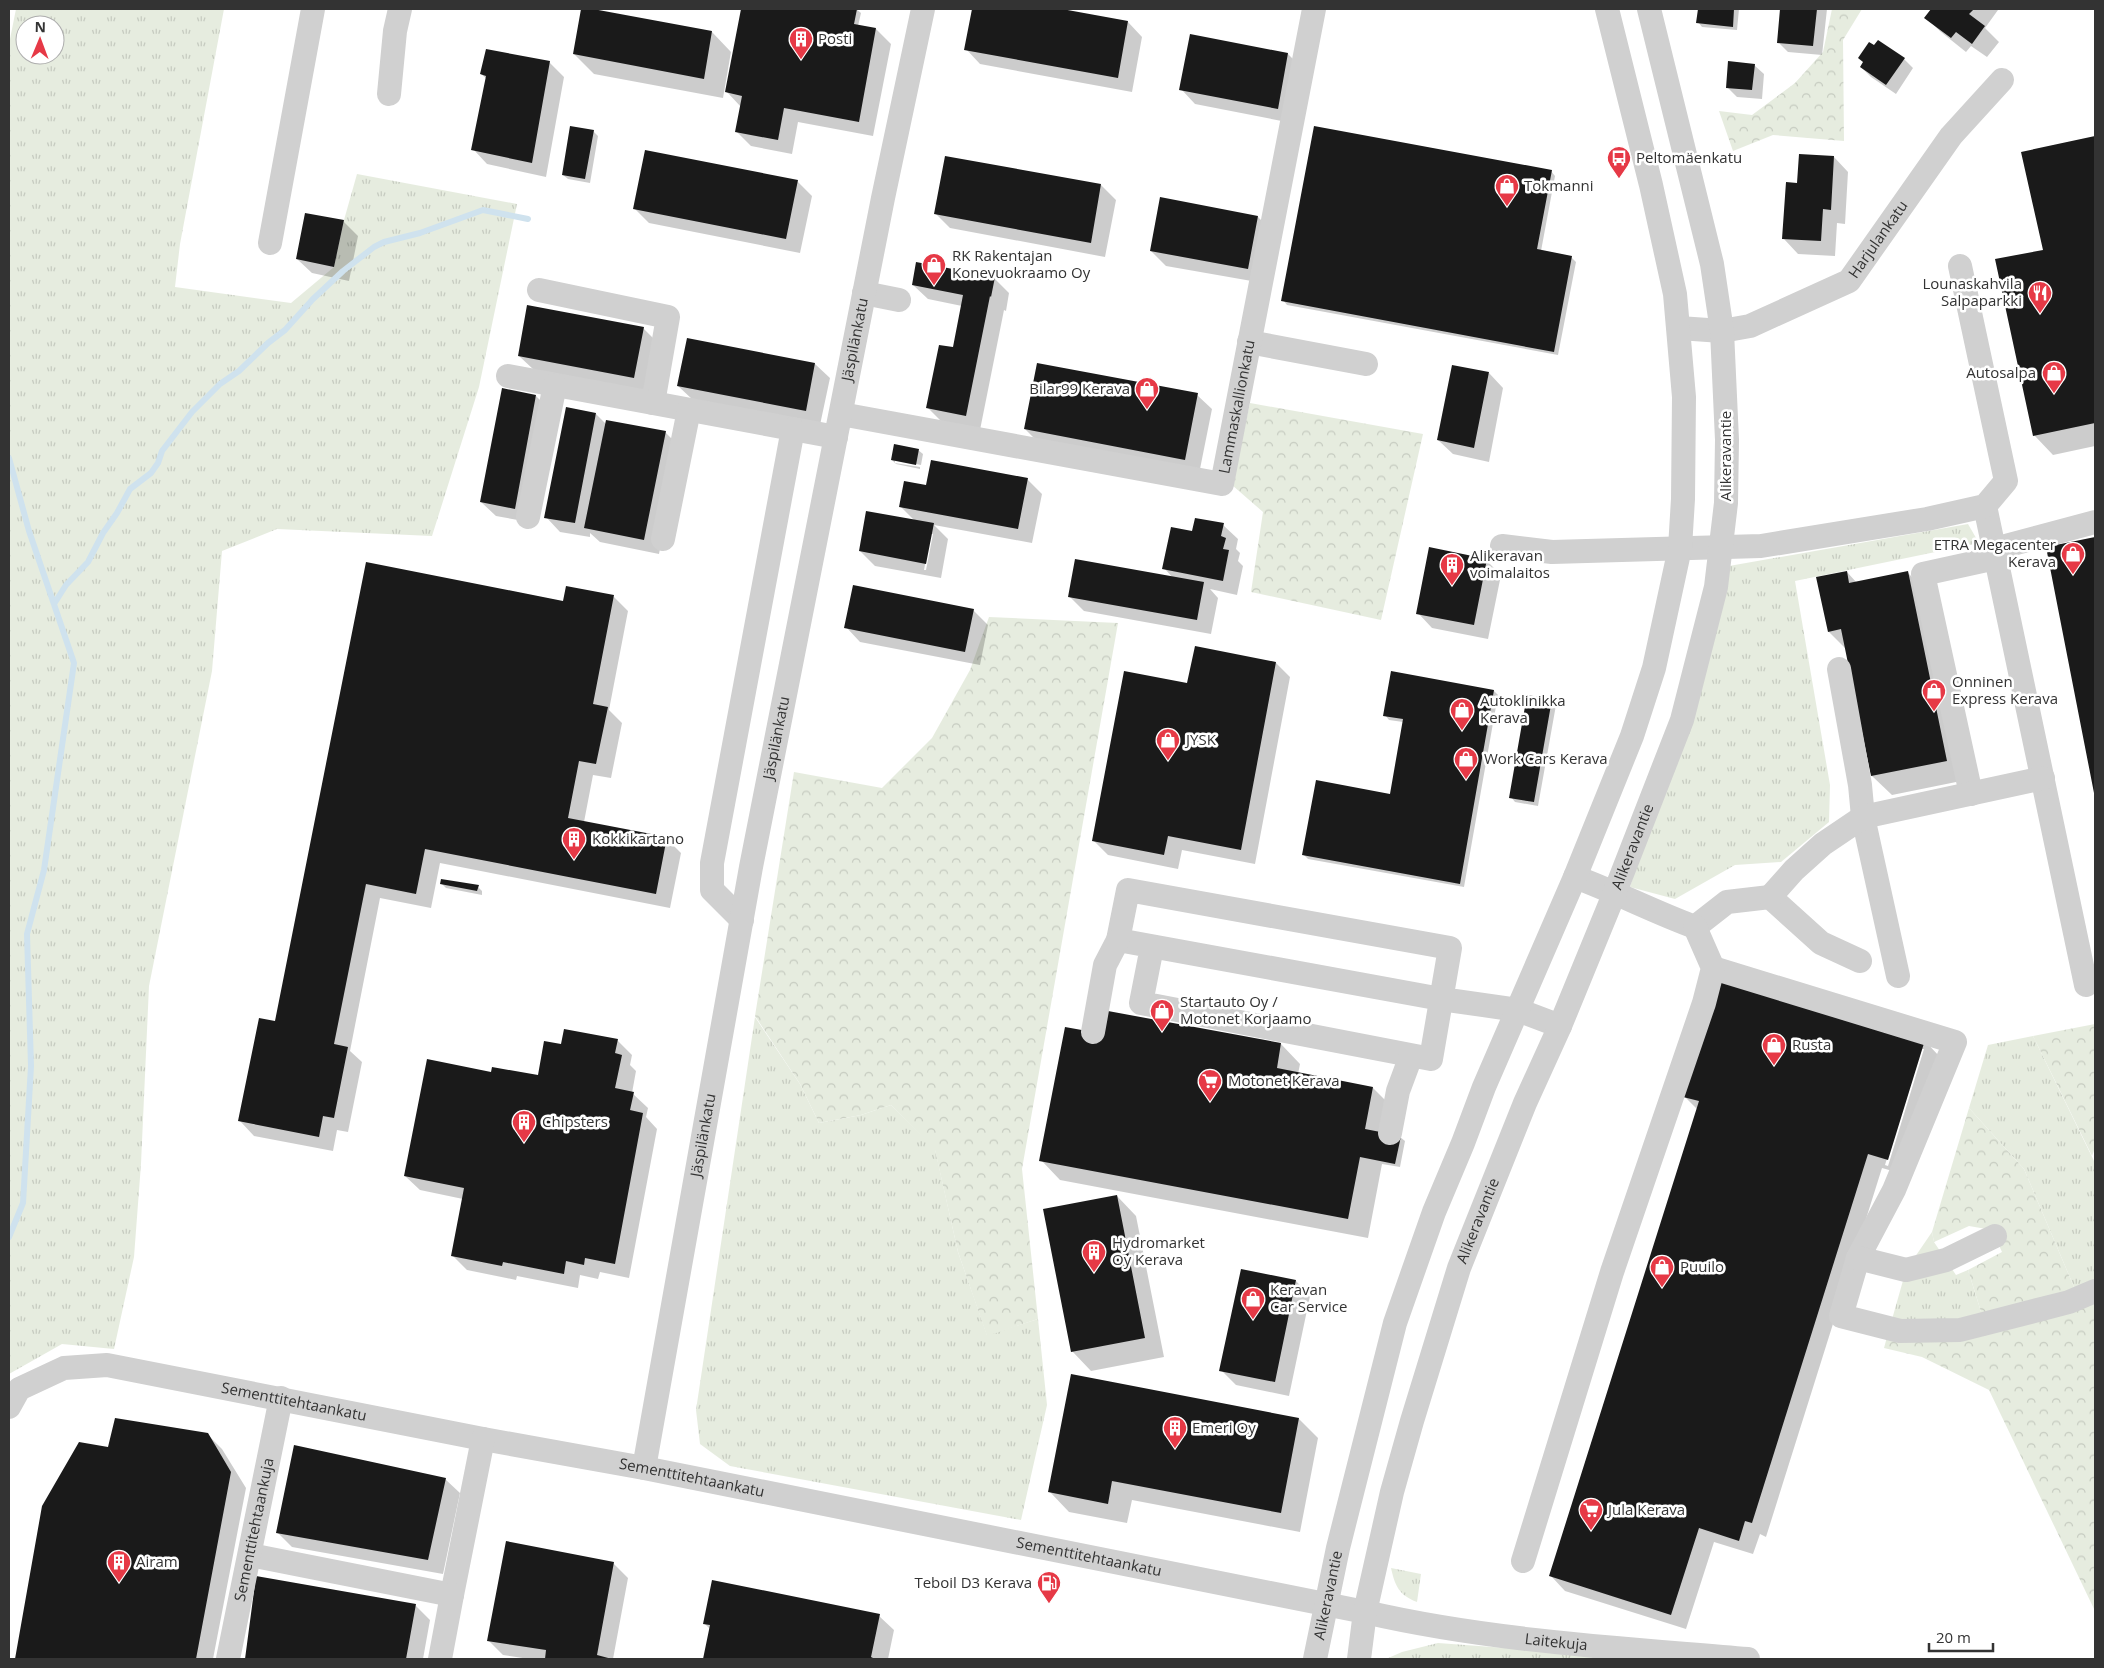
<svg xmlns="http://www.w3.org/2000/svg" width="2104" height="1668" viewBox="0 0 2104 1668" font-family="'Open Sans',sans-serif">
	<defs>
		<pattern id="grass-tufts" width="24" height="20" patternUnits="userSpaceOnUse" patternTransform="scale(1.25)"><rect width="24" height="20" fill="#e6ecdf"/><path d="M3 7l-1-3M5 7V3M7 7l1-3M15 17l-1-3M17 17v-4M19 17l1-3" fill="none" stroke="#c6cbc0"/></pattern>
		<pattern id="forest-crowns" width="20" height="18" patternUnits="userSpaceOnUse" patternTransform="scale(1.25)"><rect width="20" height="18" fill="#e6ecdf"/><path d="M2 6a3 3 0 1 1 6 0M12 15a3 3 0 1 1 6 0" fill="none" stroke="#c6cbc0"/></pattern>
	</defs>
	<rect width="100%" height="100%" fill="#fff"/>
	<path fill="url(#grass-tufts)" fill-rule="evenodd" d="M16 9H224L180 244 175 287 291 303 334 267 344 220 357 174 517 204 479 387 432 536 277 529 222 551 212 671 149 986 141 1164 134 1257 114 1349 62 1344 9 1374V44ZM25 25H55V55H25Z
		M1968 524 1979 543 1795 581 1830 785 1829 822 1781 862 1735 865 1675 899 1630 887 1729 566Z
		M755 1017 800 1084 819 1123 861 1115 891 1105 935 1149 958 1252 987 1335 1038 1319 1047 1405 1021 1520 730 1466 700 1444 696 1410Z
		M2033 1036 2095 1163V1301L2082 1306 2024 1169 1969 1108 1988 1045Z
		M1932 1232 1934 1242 1956 1275 1968 1270 1987 1331 1887 1337 1906 1270Z
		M1391 1568 1421 1574 1417 1602C1399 1595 1395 1586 1391 1568Z
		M1438 1643 1657 1659H1386L1402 1652Z"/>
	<path fill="url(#forest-crowns)" d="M1832 9H1862L1843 40 1844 141 1773 135 1733 151 1719 111 1752 115 1795 83 1823 52Z
		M1250 403 1423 434 1381 620 1251 592 1263 512 1232 485Z
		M989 617 1118 623 1022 1169 1038 1319 987 1336 958 1252 935 1150 891 1105 861 1115 819 1123 800 1084 755 1016 794 772 882 788 932 738 970 670Z
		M2095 1024V1148L2092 1156 2033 1036Z
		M1969 1108 2024 1169 2082 1306 2095 1301V1346L2094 1347 2095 1350V1611L1989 1390 1922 1357 1884 1348 1887 1337 1987 1331 1968 1270 2002 1252 1992 1230 1969 1226 1934 1242 1932 1232Z"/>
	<path fill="#0003" fill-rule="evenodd" d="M583 9 712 32 731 52 723 98 594 74 574 54Z
		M743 9H856L861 13 858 26 876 29 891 44 873 136 798 122 792 154 751 146 736 131 741 107 727 92Z
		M973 9H1055L1128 22 1142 37 1132 92 980 64 966 49Z
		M1699 9H1739L1737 30 1702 27 1698 22Z
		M1782 9H1827L1822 55 1788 52 1778 42Z
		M1933 9H1996L1998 10 1985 28 1999 42 1987 57 1971 46 1966 52 1941 32 1926 18Z
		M1191 36 1288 54 1303 69 1292 123 1195 104 1181 89Z
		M1875 47 1904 59 1913 68 1896 94 1871 77 1861 67Z
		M549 62 564 77 546 177 487 164 473 149 487 79 481 74Z
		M1754 65 1764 74 1762 99 1737 97 1727 87Z
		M593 131 598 136 590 183 568 179 563 175Z
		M2095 137V446L2053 455 2034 435 2044 251 2022 153Z
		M946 157 1101 185 1116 200 1105 257 950 228 936 214Z
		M1834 157 1848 172 1845 224 1837 223 1835 256 1798 254 1784 239 1799 184Z
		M1551 171 1555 176 1541 251 1571 257 1576 262 1558 355 1287 305 1283 300Z
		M797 181 812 196 800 253 649 223 634 208Z
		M1258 217 1272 231 1263 283 1166 266 1151 251Z
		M343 221 358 236 349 281 312 273 297 259Z
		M995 279 1009 293 1006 311 1004 310 980 430 942 422 928 408 954 349 962 306 928 299 913 285Z
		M643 328 658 343 648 391 534 370 519 356Z
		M688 339 815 364 830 378 820 425 693 400 678 386Z
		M1489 373 1503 388 1489 462 1453 454 1438 440Z
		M1197 395 1212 409 1199 474 1040 444 1025 429Z
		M536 396 550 410 529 522 496 516 481 502Z
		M596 414 606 424 665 432 680 447 659 554 600 542 590 533V537L560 532 546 517Z
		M918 450 923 454 921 465 895 460V463L920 467V469L896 464 892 460Z
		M1027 479 1042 494 1032 543 934 525 948 539 941 578 875 566 860 551 915 521 901 507 927 487ZM931 534H933L926 570H924Z
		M1223 525 1238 539 1236 549 1240 553 1238 561 1243 566 1237 595 1210 589 1218 598 1211 634 1084 611 1069 596 1173 578 1164 568 1193 533Z
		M2095 538V791L2047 548Z
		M1486 560 1501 575 1488 639 1432 628 1418 613Z
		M367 563 564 602 614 597 628 611 609 710 622 723 611 778 593 775 584 822 666 838 681 853 670 908 440 863 431 908 380 898 350 1051 362 1062 348 1132 337 1130 333 1151 254 1136 240 1121 276 1023Z
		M1847 572 1857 583 1907 572 1927 592 1966 780 1892 795 1872 776 1846 649 1829 632Z
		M973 610 988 625 980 665 860 642 846 627Z
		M1276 663 1290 677 1255 864 1182 850 1178 869 1108 855 1094 841 1188 685Z
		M1494 691 1498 695 1464 887 1308 859 1304 855 1391 795 1403 722 1389 720 1385 715Z
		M1552 700 1556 705 1538 806 1515 802 1511 797Z
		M442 884 478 887 482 891V895L446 888Z
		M1105 1036 1281 1044 1300 1064 1298 1074 1373 1088 1392 1107 1400 1137 1405 1141 1400 1167 1382 1164 1368 1238 1060 1180 1041 1160Z
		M617 1040 632 1055 630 1065 636 1071 632 1093 648 1108 646 1117 657 1129 629 1278 600 1272 598 1279 580 1275 578 1288 517 1276 516 1280 467 1270 453 1256 463 1199 420 1190 405 1176 492 1074 539 1077 562 1046Z
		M1925 1041 1939 1056 1903 1174 1882 1168 1766 1537 1760 1534 1753 1554 1714 1542 1686 1629 1565 1591 1551 1576 1698 1110 1685 1097ZM1921 1049H1924L1888 1166 1885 1165Z
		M1117 1196 1136 1216 1164 1357 1091 1371 1072 1351Z
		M1242 1270 1296 1281 1310 1296 1289 1396 1236 1385 1221 1370Z
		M1299 1419 1318 1438 1300 1532 1132 1500 1127 1523 1069 1512 1050 1492Z
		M207 1434 222 1449 246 1488 213 1659H16L43 1507 109 1448Z
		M445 1479 460 1493 443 1574 292 1547 277 1532Z
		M613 1563 628 1578 613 1659H529L503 1655 488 1640Z
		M416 1606 430 1620 423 1659H246Z
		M879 1616 894 1630 888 1659H704L710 1629 704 1623Z"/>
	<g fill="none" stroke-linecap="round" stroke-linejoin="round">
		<path stroke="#cfe2ee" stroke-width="6" d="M9 458 29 531 74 663 44 870 27 934 31 1066 23 1203 9 1237
			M54 604 66 585 88 562 103 533 117 513 130 489 151 473 158 463 162 451 192 412 220 384 239 371 268 343 285 330 313 299 343 271 374 247 384 242 420 233 483 210 528 219"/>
	</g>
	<path fill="#1a1a1a" d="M581 9H593L712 31 704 79 573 54Z
		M741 9H857L854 24 876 28 859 122 784 108 778 140 735 132 742 96 725 92Z
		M972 9H1062L1128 21 1118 78 964 50Z
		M1698 9H1734L1733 27 1696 23Z
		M1780 9H1817L1813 46 1777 43Z
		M1931 9H1974L1969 14 1985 26 1972 44 1956 32 1951 38 1924 18Z
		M1190 34 1288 53 1278 109 1179 90Z
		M1878 40 1905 58 1886 85 1860 67 1863 62 1858 58 1869 42 1874 45Z
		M486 49 550 61 532 163 471 150 486 76 480 74Z
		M1728 61 1755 64 1752 90 1726 88Z
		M570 126 594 130 585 179 562 175Z
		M1314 126 1552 170 1537 249 1572 256 1554 352 1281 301Z
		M2095 136V423L2033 436 1995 259 2043 250 2021 152Z
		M645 150 798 180 786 239 633 209Z
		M1799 154 1834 156 1831 210 1823 209 1821 241 1782 239 1786 182 1797 183Z
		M945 156 1101 184 1091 243 934 214Z
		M1160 197 1258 216 1248 269 1150 251Z
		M305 213 344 220 334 267 296 259Z
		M916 262 995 277 991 297 990 296 966 416 926 408 939 345 953 347 963 295 912 285Z
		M527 305 644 327 634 378 518 356Z
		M687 338 815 363 806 411 677 386Z
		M1037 363 1198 393 1185 460 1024 429Z
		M1452 365 1489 372 1474 448 1437 440Z
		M502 388 536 395 515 509 480 502Z
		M566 407 596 413 575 523 544 518Z
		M606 420 666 431 644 540 584 528Z
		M894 444 919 449 916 465 891 460Z
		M931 460 1028 478 1018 529 899 507 904 481 926 485Z
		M866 511 934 523 926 564 859 551Z
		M1195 518 1224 523 1221 536 1226 538 1223 549 1229 550 1223 581 1162 569 1171 527 1192 531Z
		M2095 537V793H2094L2046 547Z
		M1429 547 1487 559 1474 625 1416 614Z
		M1075 559 1204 582 1197 620 1068 597Z
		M366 562 563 601 566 586 614 595 593 704 608 707 596 764 579 761 568 818 667 837 656 894 425 849 416 894 366 884 334 1044 348 1047 334 1118 323 1116 319 1137 238 1121 259 1018 275 1021Z
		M1847 571 1849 583 1908 571 1947 761 1871 776 1841 629 1828 632 1816 577Z
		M853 585 974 609 965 652 844 628Z
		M1195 646 1276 662 1241 850 1168 836 1164 855 1092 841 1124 671 1187 683Z
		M1391 671 1494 690 1460 884 1302 855 1316 780 1390 794 1403 719 1383 716Z
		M1527 695 1552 699 1534 802 1509 798Z
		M441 879 479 885 477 891 440 884Z
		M1720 978 1925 1040 1888 1160 1868 1154 1752 1523 1745 1521 1739 1541 1699 1528 1671 1615 1549 1576 1699 1101 1683 1097Z
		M1108 1011 1281 1043 1277 1068 1373 1087 1365 1129 1401 1136 1395 1164 1360 1157 1348 1219 1039 1161 1065 1027 1104 1034Z
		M564 1029 618 1039 615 1053 622 1055 615 1088 634 1092 630 1110 643 1113 615 1264 585 1258 584 1265 566 1261 564 1274 503 1262 502 1266 451 1256 464 1188 404 1176 427 1059 491 1072 492 1067 538 1075 544 1041 561 1044Z
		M1117 1195 1145 1338 1071 1352 1043 1209Z
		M1241 1269 1296 1280 1275 1382 1219 1371Z
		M1071 1374 1299 1418 1281 1513 1112 1481 1108 1504 1048 1492Z
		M115 1418 208 1433 231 1472 196 1659H15L42 1506 79 1442 108 1447Z
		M294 1445 446 1478 428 1560 276 1533Z
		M506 1541 614 1562 597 1655 612 1659H545L546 1650 487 1641Z
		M256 1576 416 1604 406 1659H245Z
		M712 1580 880 1614 871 1657 875 1659H703L710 1625 703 1624Z"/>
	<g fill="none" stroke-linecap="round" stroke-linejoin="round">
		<g stroke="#d0d0d0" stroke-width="24">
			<path d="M389 94 395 31 400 9"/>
			<path d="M270 243 313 9"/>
			<path d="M539 290 668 317 653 403"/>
			<path d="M864 293 899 300"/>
			<path id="s1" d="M1679 328 1722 331 1750 326 1849 281 1951 136 2002 80"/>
			<path d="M1249 342 1366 364"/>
			<path d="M508 376 836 437"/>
			<path id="s2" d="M841 414 1222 484 1314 9"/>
			<path d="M1985 506 2086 985"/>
			<path d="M528 517 555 385"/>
			<path d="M663 539 689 410"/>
			<path d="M1502 546 1552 552 1761 546 1927 519 1985 506 2006 481 1960 266"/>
			<path d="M1994 549 2095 522"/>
			<path d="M1839 669 1860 785 1863 817 1898 976"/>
			<path d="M1971 794 1923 574 1996 558"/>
			<path d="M1575 877C1616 892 1654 912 1695 927L1727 902 1770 897 1821 943 1860 961"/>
			<path d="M1770 897 1794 870 1823 844 1863 817 2043 778"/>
			<path d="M742 920 712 890V863L793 429"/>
			<path d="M1152 947 1141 1003 1431 1059 1450 948 1128 890 1118 940 1441 999 1518 1010 1560 1026"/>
			<path d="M1713 968 1955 1042 1894 1190 1858 1258 1841 1316 1900 1331 1960 1330 2069 1302 2095 1291"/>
			<path d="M1093 1032 1105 965 1118 940"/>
			<path d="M1390 1133 1398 1091 1411 1056"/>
			<path d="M1858 1258 1906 1270 1946 1260 1995 1236"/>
			<path id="s3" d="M9 1407 19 1389 64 1368 107 1365 483 1439 644 1468 1365 1612C1490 1641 1621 1648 1748 1659"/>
			<path id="s4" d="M644 1468 751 867 883 198 923 9"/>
			<path d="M250 1555 452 1595 483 1439"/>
			<path d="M1523 1561 1612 1272 1704 1003 1713 968 1695 927"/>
			<path id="s5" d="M228 1659 281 1398"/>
			<path d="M440 1659 452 1595"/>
			<path id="s6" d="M1315 1659 1338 1548 1395 1323 1434 1212 1463 1143 1484 1087 1575 877 1632 736 1654 668 1680 548 1683 499 1684 397 1675 294 1651 185 1607 9"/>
			<path id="s7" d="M1359 1659 1365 1612 1392 1492 1412 1421 1459 1268 1525 1103 1560 1026 1615 892 1682 720 1716 587 1726 503 1727 440 1722 331 1712 264 1649 9"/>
		</g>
	</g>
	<defs>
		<g id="building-pin" transform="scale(1.25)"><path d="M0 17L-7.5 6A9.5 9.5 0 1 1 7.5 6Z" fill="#e63946" stroke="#fff"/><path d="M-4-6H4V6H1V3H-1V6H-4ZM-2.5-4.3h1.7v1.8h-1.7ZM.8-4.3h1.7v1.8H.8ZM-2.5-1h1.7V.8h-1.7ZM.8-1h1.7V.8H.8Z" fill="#fff"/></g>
		<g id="bus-pin" transform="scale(1.25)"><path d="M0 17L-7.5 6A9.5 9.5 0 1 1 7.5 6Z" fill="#e63946" stroke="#fff"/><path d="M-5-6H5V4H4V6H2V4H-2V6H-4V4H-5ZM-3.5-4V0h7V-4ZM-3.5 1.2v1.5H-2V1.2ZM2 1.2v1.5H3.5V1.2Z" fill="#fff"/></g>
		<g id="shop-pin" transform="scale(1.25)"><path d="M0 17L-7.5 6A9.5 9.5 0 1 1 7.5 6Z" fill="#e63946" stroke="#fff"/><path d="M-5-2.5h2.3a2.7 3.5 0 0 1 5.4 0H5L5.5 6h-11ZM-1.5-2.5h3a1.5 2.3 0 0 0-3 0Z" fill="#fff"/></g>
		<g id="restaurant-pin" transform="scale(1.25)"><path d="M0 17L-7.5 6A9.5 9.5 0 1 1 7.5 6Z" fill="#e63946" stroke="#fff"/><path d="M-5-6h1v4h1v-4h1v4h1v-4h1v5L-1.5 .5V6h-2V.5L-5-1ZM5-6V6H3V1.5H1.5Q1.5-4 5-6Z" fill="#fff"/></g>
		<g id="supermarket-pin" transform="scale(1.25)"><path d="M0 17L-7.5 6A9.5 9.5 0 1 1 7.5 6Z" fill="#e63946" stroke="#fff"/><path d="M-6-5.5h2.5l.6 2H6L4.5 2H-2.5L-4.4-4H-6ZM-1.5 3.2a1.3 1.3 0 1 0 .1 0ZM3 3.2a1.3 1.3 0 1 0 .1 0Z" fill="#fff"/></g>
		<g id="fuel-pin" transform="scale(1.25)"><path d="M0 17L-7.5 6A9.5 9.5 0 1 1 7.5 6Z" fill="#e63946" stroke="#fff"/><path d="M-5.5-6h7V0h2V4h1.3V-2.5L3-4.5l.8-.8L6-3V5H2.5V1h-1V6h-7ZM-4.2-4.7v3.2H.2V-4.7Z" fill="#fff"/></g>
	</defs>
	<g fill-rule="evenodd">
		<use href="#building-pin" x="801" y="39"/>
		<use href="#bus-pin" x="1619" y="158"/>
		<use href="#shop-pin" x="1507" y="186"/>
		<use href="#shop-pin" x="934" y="265"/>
		<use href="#restaurant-pin" x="2040" y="293"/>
		<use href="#shop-pin" x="2054" y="373"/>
		<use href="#shop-pin" x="1147" y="389"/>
		<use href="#shop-pin" x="2073" y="554"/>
		<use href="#building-pin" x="1452" y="565"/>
		<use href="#shop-pin" x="1934" y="691"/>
		<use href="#shop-pin" x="1462" y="710"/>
		<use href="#shop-pin" x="1168" y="740"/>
		<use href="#shop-pin" x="1466" y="759"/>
		<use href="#building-pin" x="574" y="839"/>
		<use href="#shop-pin" x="1162" y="1011"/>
		<use href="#shop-pin" x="1774" y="1045"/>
		<use href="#supermarket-pin" x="1210" y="1081"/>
		<use href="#building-pin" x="524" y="1122"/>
		<use href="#building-pin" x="1094" y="1252"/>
		<use href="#shop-pin" x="1662" y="1267"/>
		<use href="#shop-pin" x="1253" y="1299"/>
		<use href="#building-pin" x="1175" y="1428"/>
		<use href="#supermarket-pin" x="1591" y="1510"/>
		<use href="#building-pin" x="119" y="1562"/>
		<use href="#fuel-pin" x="1049" y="1583"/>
	</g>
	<g text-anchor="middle" stroke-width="5" stroke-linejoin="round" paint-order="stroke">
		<g font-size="15" fill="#333" stroke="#fff" text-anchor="start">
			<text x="818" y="44">Posti</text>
			<text x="1636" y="163">Peltomäenkatu</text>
			<text x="1524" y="191">Tokmanni</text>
			<text x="952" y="261">RK Rakentajan<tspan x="952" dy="17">Konevuokraamo Oy</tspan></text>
			<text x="2022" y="289" text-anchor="end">Lounaskahvila<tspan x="2022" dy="17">Salpaparkki</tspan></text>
			<text x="2036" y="378" text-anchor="end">Autosalpa</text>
			<text x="1130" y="394" text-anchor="end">Bilar99 Kerava</text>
			<text x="2056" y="550" text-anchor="end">ETRA Megacenter<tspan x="2056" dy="17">Kerava</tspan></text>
			<text x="1470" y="561">Alikeravan<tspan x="1470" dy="17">voimalaitos</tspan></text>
			<text x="1952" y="687">Onninen<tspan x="1952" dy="17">Express Kerava</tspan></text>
			<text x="1480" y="706">Autoklinikka<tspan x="1480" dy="17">Kerava</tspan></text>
			<text x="1186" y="745">JYSK</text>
			<text x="1484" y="764">Work Cars Kerava</text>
			<text x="592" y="844">Kokkikartano</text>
			<text x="1180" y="1007">Startauto Oy /<tspan x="1180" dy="17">Motonet Korjaamo</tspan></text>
			<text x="1792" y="1050">Rusta</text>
			<text x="1228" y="1086">Motonet Kerava</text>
			<text x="542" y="1127">Chipsters</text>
			<text x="1112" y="1248">Hydromarket<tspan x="1112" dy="17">Oy Kerava</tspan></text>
			<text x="1680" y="1272">Puuilo</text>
			<text x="1270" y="1295">Keravan<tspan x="1270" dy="17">Car Service</tspan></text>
			<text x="1192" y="1433">Emeri Oy</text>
			<text x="1608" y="1515">Jula Kerava</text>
			<text x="136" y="1567">Airam</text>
			<text x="1032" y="1588" text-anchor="end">Teboil D3 Kerava</text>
		</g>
		<g font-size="15" fill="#333" stroke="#fff">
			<text dy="5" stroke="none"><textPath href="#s1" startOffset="231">Harjulankatu</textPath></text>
			<text dy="5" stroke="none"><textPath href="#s4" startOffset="1148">Jäspilänkatu</textPath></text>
			<text dy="5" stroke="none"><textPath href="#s2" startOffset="466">Lammaskallionkatu</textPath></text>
			<text transform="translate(1726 456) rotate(-90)" y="5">Alikeravantie</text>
			<text dy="5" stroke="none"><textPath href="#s4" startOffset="742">Jäspilänkatu</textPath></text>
			<text dy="5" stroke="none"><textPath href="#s7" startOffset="860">Alikeravantie</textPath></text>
			<text dy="5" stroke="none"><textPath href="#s4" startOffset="338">Jäspilänkatu</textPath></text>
			<text dy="5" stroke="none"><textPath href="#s7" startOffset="455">Alikeravantie</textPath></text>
			<text dy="5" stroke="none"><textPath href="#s3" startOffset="304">Sementtitehtaankatu</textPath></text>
			<text dy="5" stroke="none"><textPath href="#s3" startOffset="709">Sementtitehtaankatu</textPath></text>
			<text dy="5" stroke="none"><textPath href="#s5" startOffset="132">Sementtitehtaankuja</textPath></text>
			<text dy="5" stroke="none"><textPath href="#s3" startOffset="1114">Sementtitehtaankatu</textPath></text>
			<text dy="5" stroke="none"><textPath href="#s6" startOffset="65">Alikeravantie</textPath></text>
			<text dy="5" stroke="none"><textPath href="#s3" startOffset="1589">Laitekuja</textPath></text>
		</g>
	</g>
	<rect width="2104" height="1668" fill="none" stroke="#333333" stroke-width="20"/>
	<g transform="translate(40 40) rotate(1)"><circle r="24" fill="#ffffff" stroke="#adadad"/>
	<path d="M0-4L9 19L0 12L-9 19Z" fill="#e63946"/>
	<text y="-8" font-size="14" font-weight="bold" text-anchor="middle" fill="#333333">N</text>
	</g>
	<path d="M1929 1643v8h64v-8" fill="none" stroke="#333333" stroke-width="2.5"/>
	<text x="1936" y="1643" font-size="15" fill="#333333" stroke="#ffffff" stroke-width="4" paint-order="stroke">20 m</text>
</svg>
